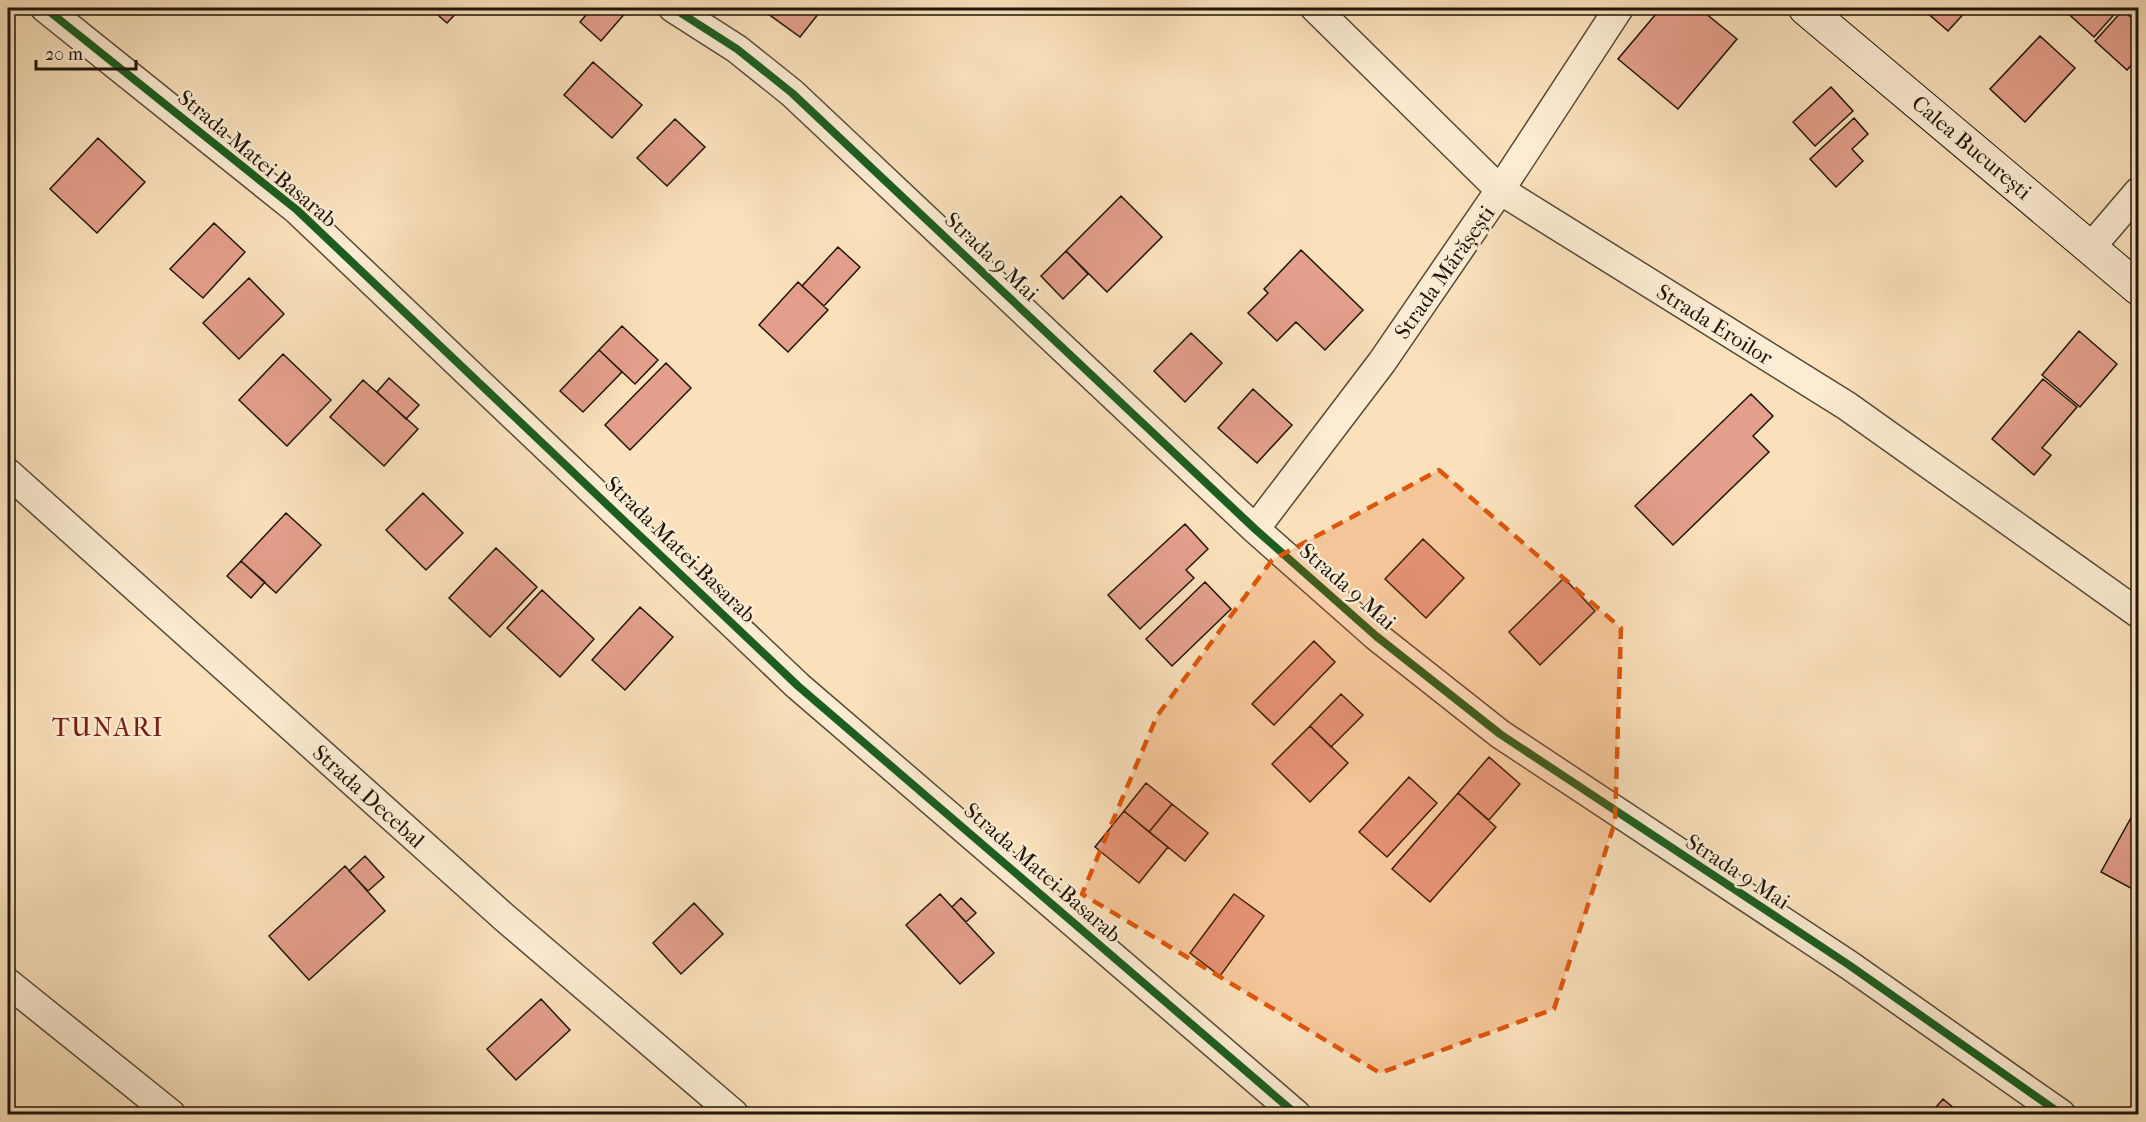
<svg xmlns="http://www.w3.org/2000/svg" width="2146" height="1122" viewBox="0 0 2146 1122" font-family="'IM FELL French Canon',serif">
	<rect width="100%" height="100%" fill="#fae1bc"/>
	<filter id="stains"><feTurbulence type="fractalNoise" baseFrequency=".00333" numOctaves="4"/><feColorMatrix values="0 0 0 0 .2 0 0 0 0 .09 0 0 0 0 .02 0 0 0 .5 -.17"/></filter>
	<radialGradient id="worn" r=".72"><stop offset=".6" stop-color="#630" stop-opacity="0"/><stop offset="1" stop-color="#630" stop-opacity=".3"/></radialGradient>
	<path fill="#e49f8c" stroke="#1f150a" stroke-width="1.5" d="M430 8H461L447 23Z
		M592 8H624L627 11 601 41 580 22Z
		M760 8H823L800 37Z
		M1661 8H1699L1737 39 1678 109 1618 59Z
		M1927 8H1969L1948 31 1924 10Z
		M2062 8H2120L2094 37Z
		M2123 10 2138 24V58L2127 70 2095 41Z
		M2040 36 2075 68 2025 122 1990 89Z
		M593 62 642 105 612 138 564 95Z
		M1831 87 1853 111 1815 146 1793 122Z
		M1854 118 1868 134 1852 149 1863 161 1836 187 1810 159Z
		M675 119 705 147 667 186 637 158Z
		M98 138 145 182 97 233 50 189Z
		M1121 196 1162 237 1107 292 1066 251Z
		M214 223 245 252 203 298 170 269Z
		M838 247 860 267 824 306 802 286Z
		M1301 250 1363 310 1325 350 1296 322 1277 341 1248 313 1268 293 1264 289Z
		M1066 251 1088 274 1063 299 1041 276Z
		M249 278 284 314 239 359 203 323Z
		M798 282 828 310 788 352 759 325Z
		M622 326 658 360 635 384 599 350Z
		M2079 331 2117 364 2080 407 2042 375Z
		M1191 333 1222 363 1185 402 1154 371Z
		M599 350 622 372 583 412 560 391Z
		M283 354 331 400 287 446 239 400Z
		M666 363 691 388 630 450 605 425Z
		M389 378 419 405 406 419 377 392Z
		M2043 379 2077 407 2042 448 2051 455 2034 475 1992 439Z
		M363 380 418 429 384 466 330 417Z
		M1253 389 1292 425 1257 463 1218 428Z
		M1751 394 1773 416 1753 436 1769 452 1673 545 1635 506Z
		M423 493 463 533 426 570 386 530Z
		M286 513 321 545 276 593 241 561Z
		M1185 524 1208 549 1186 570 1194 578 1140 629 1108 595Z
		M1423 539 1464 578 1426 618 1385 579Z
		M496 548 537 587 490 637 449 598Z
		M241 561 265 582 251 598 227 576Z
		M1564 578 1595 611 1540 665 1509 632Z
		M1205 582 1231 609 1172 666 1146 639Z
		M542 590 594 639 560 677 507 628Z
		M640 607 673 637 625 690 592 660Z
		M1314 641 1335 662 1274 725 1252 704Z
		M1341 694 1363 715 1331 747 1310 726Z
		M1310 726 1348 763 1310 802 1272 764Z
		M1489 757 1520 784 1489 820 1458 793Z
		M1409 777 1437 803 1387 857 1359 832Z
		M1146 783 1172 804 1149 832 1124 811Z
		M1458 793 1496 827 1430 902 1392 869Z
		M1172 804 1208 833 1185 861 1149 832Z
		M2137 807 2138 808V892L2101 872Z
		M1124 811 1168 847 1139 883 1095 847Z
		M365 856 384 877 368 891 349 871Z
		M345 866 385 911 309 980 269 936Z
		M940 894 994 953 960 984 906 925Z
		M1234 894 1264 916 1220 976 1190 953Z
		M961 898 976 913 966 922 952 907Z
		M694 903 723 934 681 974 653 943Z
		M541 999 570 1030 516 1080 487 1049Z
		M1943 1099 1961 1114H1930Z"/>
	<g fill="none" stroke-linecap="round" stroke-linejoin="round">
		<g stroke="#564836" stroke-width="31">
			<path id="minor" d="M45 8 297 210 798 686 1296 1114
				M673 8 737 49 792 93 1255 529 1376 636 1500 734 1849 965 2061 1114
				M1315 8 1500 190 1847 406 2138 613
				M2091 247 2138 192
				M8 473 505 918 734 1114
				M1255 529 1382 362 1500 190 1619 8
				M8 983 171 1114"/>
		</g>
		<g stroke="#1f150a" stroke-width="35">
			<path id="secondary" d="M1805 8 2138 288"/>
		</g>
		<use href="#minor" stroke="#fcecd3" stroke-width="28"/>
		<use href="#secondary" stroke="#fcecd3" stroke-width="33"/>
		<g stroke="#fcecd3" stroke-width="11">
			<path id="cycleway" d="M45 8 297 210 798 686 1296 1114
				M673 8 737 49 792 93 1255 529 1376 636 1500 734 1849 965 2061 1114"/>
		</g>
		<use href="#cycleway" stroke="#1b5e20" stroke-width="8"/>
	</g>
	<path fill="#de560c" fill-opacity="0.2" stroke="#de560c" stroke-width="4.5" stroke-dasharray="12 8" stroke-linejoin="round" d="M1439 470 1621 628 1615 822 1554 1009 1380 1073 1082 894 1157 716 1272 560Z"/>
	<g text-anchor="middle" stroke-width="5" stroke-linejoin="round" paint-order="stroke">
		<g font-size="22" fill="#1f150a" stroke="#fcecd3">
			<text transform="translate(1972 147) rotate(40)" y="8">Calea București</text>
			<text transform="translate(258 158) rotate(40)" y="8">Strada Matei Basarab</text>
			<text transform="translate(992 256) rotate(43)" y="8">Strada 9 Mai</text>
			<text transform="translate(1444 272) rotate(-55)" y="8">Strada Mărășești</text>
			<text transform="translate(1715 324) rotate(32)" y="8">Strada Eroilor</text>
			<text transform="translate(681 549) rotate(44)" y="8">Strada Matei Basarab</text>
			<text transform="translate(1348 586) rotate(41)" y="8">Strada 9 Mai</text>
			<text transform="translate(369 796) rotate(42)" y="8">Strada Decebal</text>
			<text transform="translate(1738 871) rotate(33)" y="8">Strada 9 Mai</text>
			<text transform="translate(1043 872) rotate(41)" y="8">Strada Matei Basarab</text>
		</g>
		<g font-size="26" letter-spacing="1.5" fill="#7a1f14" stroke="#fcecd3">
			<text x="108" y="736">TUNARI</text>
		</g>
	</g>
	<rect width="2146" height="1122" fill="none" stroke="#fae1bc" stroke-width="30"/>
	<rect x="9" y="9" width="2128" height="1104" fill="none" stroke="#1f150a" stroke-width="3"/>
	<rect x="15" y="15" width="2116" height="1092" fill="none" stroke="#1f150a" stroke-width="1.5"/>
	<path d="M36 60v9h100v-9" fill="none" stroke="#1f150a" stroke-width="3"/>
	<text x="45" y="60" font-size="18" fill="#1f150a" stroke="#fcecd3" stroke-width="4.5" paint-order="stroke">20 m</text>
	<rect width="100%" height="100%" filter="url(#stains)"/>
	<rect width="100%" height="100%" fill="url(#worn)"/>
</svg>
